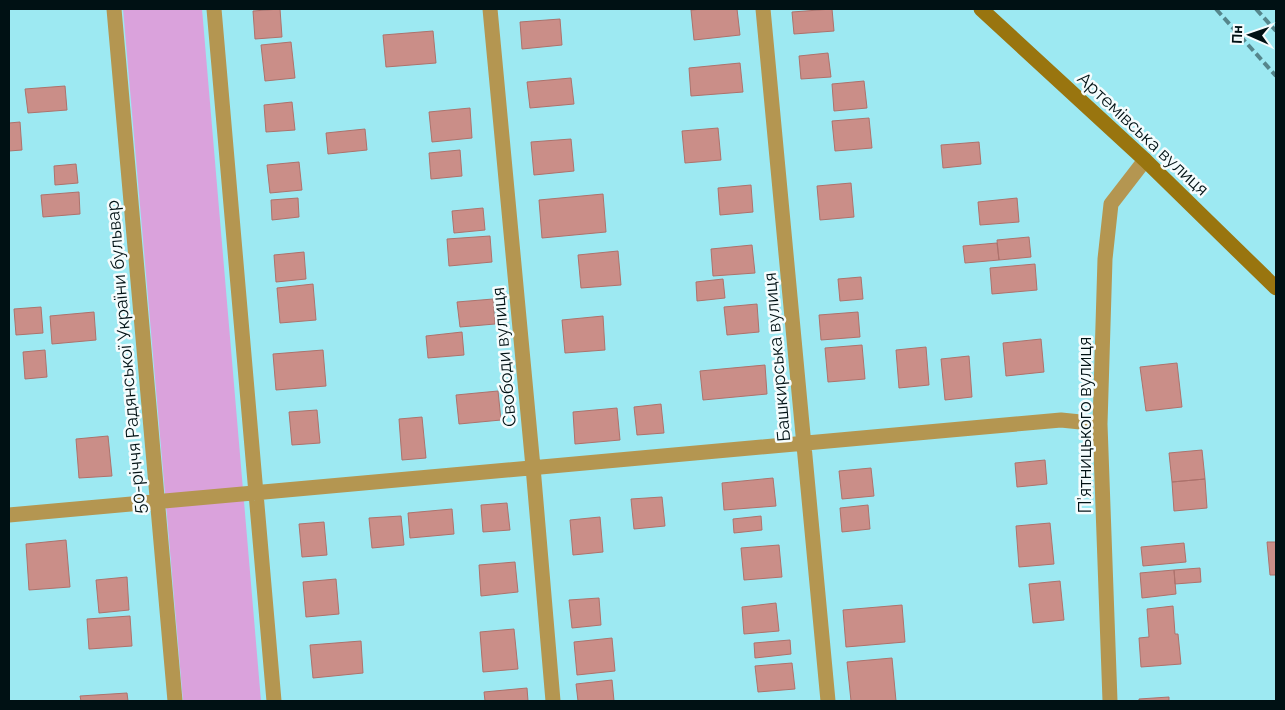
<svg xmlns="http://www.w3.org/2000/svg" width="1285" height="710" viewBox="0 0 1285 710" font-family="Raleway,sans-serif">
	<rect width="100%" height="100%" fill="#9de9f2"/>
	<path fill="#daa2dc" d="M123 9H202L261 701H183Z"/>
	<path fill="#ca8e88" stroke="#ad726c" d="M280 9 282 37 255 39 253 11Z
		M703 9H737L740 35 694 40 691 10Z
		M832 9 834 31 794 34 792 12Z
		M560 19 562 45 522 49 520 22Z
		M433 31 436 63 386 67 383 35Z
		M291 42 295 78 265 81 261 45Z
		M828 53 831 77 801 79 799 56Z
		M740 63 743 92 691 96 689 68Z
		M571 78 574 104 530 108 527 82Z
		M864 81 867 108 834 111 832 84Z
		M65 86 67 110 28 113 25 89Z
		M292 102 295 130 266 132 264 105Z
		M470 108 472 138 432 142 429 112Z
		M869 118 872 148 835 151 832 121Z
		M20 122 22 150 9 151V123Z
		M718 128 721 160 685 163 682 131Z
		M365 129 367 150 328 154 326 133Z
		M571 139 574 171 534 175 531 142Z
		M979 142 981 164 943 168 941 145Z
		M460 150 462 176 431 179 429 153Z
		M299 162 302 190 270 193 267 165Z
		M76 164 78 183 55 185 54 166Z
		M851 183 854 217 820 220 817 186Z
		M751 185 753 212 720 215 718 188Z
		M79 192 80 214 43 217 41 195Z
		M603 194 606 232 542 238 539 200Z
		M298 198 299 217 272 220 271 200Z
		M1017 198 1019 222 980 225 978 202Z
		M483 208 485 230 454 233 452 211Z
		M490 236 492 262 449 266 447 239Z
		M1029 237 1031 257 999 260 997 240Z
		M997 243 999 260 965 263 963 246Z
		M752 245 755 273 713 276 711 249Z
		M618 251 621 285 581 288 578 255Z
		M304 252 306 279 276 282 274 255Z
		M1035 264 1037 290 992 294 990 268Z
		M861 277 863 299 840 301 838 279Z
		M723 279 725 298 697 301 696 282Z
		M313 284 316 320 280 323 277 288Z
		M493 299 495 324 460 327 457 302Z
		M757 304 759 332 727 335 724 307Z
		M41 307 43 333 16 335 14 309Z
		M94 312 96 340 52 344 50 316Z
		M858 312 860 337 821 340 819 315Z
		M603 316 605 350 565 353 562 320Z
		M462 332 464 355 428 358 426 336Z
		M1041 339 1044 372 1006 376 1003 343Z
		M862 345 865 379 828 382 825 348Z
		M926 347 929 385 899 388 896 350Z
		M45 350 47 377 25 379 23 352Z
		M323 350 326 386 276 390 273 354Z
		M969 356 972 397 945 400 941 359Z
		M1177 363 1182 407 1146 411 1140 367Z
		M765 365 767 394 703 400 700 371Z
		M498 391 501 420 459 424 456 395Z
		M661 404 664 433 637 435 634 407Z
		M617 408 620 440 575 444 573 412Z
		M317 410 320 443 292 445 289 412Z
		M422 417 426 458 402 460 399 419Z
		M108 436 112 476 79 478 76 439Z
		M1202 450 1205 479 1172 482 1169 453Z
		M1045 460 1047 484 1017 487 1015 463Z
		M871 468 874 496 842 499 839 471Z
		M773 478 776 506 724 510 722 483Z
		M1205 479 1207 508 1174 511 1172 482Z
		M662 497 665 526 634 529 631 499Z
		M507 503 510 530 483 532 481 505Z
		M868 505 870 529 842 532 840 508Z
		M452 509 454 534 410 538 408 513Z
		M401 516 404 545 372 548 369 518Z
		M761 516 762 530 734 533 733 519Z
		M600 517 603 552 573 555 570 520Z
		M324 522 327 555 302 557 299 524Z
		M1050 523 1054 564 1019 567 1016 526Z
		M66 540 70 587 29 590 26 544Z
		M1267 542H1276V575H1270Z
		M1184 543 1186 562 1143 566 1141 547Z
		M779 545 782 577 744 580 741 548Z
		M515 562 518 592 481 596 479 565Z
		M1200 568 1201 582 1175 584 1174 570Z
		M1174 570 1176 594 1142 598 1140 573Z
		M127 577 129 610 99 613 96 580Z
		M336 579 339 614 306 617 303 582Z
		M1060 581 1064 620 1033 623 1029 584Z
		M599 598 601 625 572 628 569 600Z
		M776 603 779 631 744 634 742 607Z
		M902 605 905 642 846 647 843 610Z
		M1173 606 1175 634H1178L1181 664 1141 667 1139 638 1149 637 1147 609Z
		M130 616 132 646 89 649 87 619Z
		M514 629 518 669 483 672 480 632Z
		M612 638 615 671 577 675 574 642Z
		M790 640 791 654 755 658 754 643Z
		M361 641 363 673 313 678 310 645Z
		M892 658 896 701H851L847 662Z
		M792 663 795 689 758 692 755 666Z
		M612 680 614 701H578L576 684Z
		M527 688 528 701H485L484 692Z
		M127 693 128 701H81L80 696Z
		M1169 697V701H1139V699Z"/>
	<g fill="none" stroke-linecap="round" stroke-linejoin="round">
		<path stroke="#b49651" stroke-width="15" d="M114 9 175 701
			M214 9 274 701
			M490 9 533 467 553 701
			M763 9 828 701
			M9 515 1061 420 1100 424
			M1110 701 1100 424 1105 259 1111 204 1145 160"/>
		<path stroke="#99750f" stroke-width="15" d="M981 9 1145 160 1276 288"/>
		<path stroke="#55868c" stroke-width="4" stroke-dasharray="8 4" stroke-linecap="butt" d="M1216 9 1276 76
			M1256 9 1276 31"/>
	</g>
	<g text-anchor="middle" stroke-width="5" stroke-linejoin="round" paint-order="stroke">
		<g font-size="18" fill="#001114" stroke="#f5fcfd">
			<text transform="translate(1143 134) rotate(43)" y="6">Артемівська вулиця</text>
			<text transform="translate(126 357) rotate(-95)" y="6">50-річчя Радянської України бульвар</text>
			<text transform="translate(504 357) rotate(-95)" y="6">Свободи вулиця</text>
			<text transform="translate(777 357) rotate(-95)" y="6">Башкирська вулиця</text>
			<text transform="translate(1085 425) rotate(-90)" y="6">П’ятницького вулиця</text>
		</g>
	</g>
	<rect width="1285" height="710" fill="none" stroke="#001114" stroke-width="20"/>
	<g transform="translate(1250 35) rotate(272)" stroke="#f5fcfd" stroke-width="4" paint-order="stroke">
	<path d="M0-4L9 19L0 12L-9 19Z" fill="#001114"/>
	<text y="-8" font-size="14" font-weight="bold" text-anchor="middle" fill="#001114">Пн</text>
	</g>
</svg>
